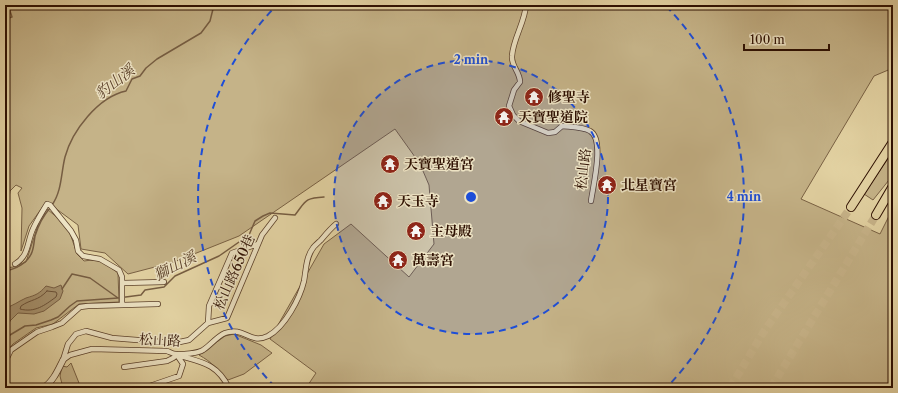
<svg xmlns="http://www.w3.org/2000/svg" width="898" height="393" viewBox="0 0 898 393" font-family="'Libre Caslon Text','Noto Serif TC',serif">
	<rect width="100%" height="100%" fill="#e4d4a4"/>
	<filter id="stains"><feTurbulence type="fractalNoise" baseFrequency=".005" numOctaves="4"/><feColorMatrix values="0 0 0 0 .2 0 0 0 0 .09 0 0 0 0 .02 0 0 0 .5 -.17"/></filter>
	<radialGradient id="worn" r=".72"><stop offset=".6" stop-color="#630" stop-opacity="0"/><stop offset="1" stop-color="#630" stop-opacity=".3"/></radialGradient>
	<path fill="#c5b388" stroke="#796144" d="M5 5H893V68L874 76 801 199 880 234 893 208V388H306L316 373 270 339 324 244 351 224 409 277 434 244 429 185 420 164 395 129 239 236 174 262 128 274 105 253 81 249 78 225 51 205 47 203 44 205 29 226 21 251 22 208 18 193 22 188 16 185 10 191 9 198 5 196Z
		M893 153V175L873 200 864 194 889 157Z
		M47 209 65 224 70 233 77 254 84 261C102 258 104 263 118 273L119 302 79 304 53 324 36 328 13 344 5 353V268L13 267 26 262 39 222Z
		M234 334 261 345 272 353 244 374 228 380C218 370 212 362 199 355L225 336Z
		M71 363 81 388H63L60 376 62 366 67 367Z"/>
	<path fill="#a6916d" stroke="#765d42" d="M61 285 63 291 60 299 44 311 34 314 18 313 10 321 8 327 5 328 8 321V318L5 317V308C13 306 19 301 26 298 36 295 39 294 46 286L54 288Z"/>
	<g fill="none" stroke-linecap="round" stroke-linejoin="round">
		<path stroke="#6a5037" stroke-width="1" d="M47 291 56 292 57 294 56 297C45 305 35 313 20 309L21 306C31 299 38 301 47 291Z"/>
		<path stroke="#765d42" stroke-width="1.5" d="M891 5 893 6
			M5 19 12 17 8 5
			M52 205C62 191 61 173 65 157 72 131 98 97 126 91L132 79 140 76 146 68 157 59 201 33 210 21 214 5
			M5 271C16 269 28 263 32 252 34 247 34 241 35 236 38 226 43 216 50 208
			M62 289 72 274 90 278 118 298 141 295 145 290 164 287 175 276 219 256 249 235 255 221 263 216 270 213 295 215C306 201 304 198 324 197
			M5 338 25 326 36 325 51 320 58 317 70 306 77 301 118 298"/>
		<path stroke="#c9b68c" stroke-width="8" stroke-dasharray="8 4" stroke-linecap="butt" d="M730 388 763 333 851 207
			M771 388 876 215"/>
		<g stroke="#5b402a" stroke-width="6">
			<path id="minor" d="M526 5C525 22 513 39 512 56 511 66 520 72 520 82L514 90 509 106 513 115 519 121 548 133 555 132 562 126C570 127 583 127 590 131 605 139 593 186 591 201
				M15 264C29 256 27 242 33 229 37 220 42 212 47 204L50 205 71 231 76 240 78 251 83 256 100 259 119 270 122 277V305
				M123 283 164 282
				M208 323 209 306 232 253 258 244
				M63 360 70 355 92 349 167 351C170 352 173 354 176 354 181 355 199 353 203 350 211 345 216 337 225 333 245 326 249 345 268 336 285 327 300 298 304 281 306 270 306 257 313 248 315 245 319 242 321 240 326 234 330 229 336 224
				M63 360 68 344 76 334 86 331 112 338 175 343 189 340 208 323 227 318 262 235 275 218
				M5 362 11 350 37 332 52 327 62 323 80 307 88 306 158 304
				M124 367 167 361 173 358 177 355
				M144 388 179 376 183 364 177 355C201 362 217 363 229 388"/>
		</g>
		<g stroke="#5b402a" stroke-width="7">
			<path id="tertiary" d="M43 388C53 382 58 370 63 360"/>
		</g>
		<g stroke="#2d0f01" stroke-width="10">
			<path id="trunk" d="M851 207 893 142
				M876 215 893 186"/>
		</g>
		<use href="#minor" stroke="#ede3c4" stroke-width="4.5"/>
		<use href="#tertiary" stroke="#ede3c4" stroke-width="5.5"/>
		<use href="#trunk" stroke="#e4d4a4" stroke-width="8"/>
	</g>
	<circle cx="471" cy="197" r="137" fill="#1d4ed8" fill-opacity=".12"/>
	<g fill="none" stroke="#1d4ed8" stroke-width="2" stroke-dasharray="7 5">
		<circle cx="471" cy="197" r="137"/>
		<path d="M275 387A273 273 0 0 1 276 6M666 6A273 273 0 0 1 667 387"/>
	</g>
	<defs>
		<g id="temple-disc" transform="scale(1)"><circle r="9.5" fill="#8f2418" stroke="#ede3c4"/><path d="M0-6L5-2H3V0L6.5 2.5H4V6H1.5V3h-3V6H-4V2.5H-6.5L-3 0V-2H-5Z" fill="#fff"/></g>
	</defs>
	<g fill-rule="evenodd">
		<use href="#temple-disc" x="534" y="97"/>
		<use href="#temple-disc" x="504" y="117"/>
		<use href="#temple-disc" x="390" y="164"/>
		<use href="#temple-disc" x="607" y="185"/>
		<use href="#temple-disc" x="383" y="201"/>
		<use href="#temple-disc" x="416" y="231"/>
		<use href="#temple-disc" x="398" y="260"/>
	</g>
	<g text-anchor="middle" stroke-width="3" stroke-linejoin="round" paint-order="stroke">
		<g font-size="14" font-weight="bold" fill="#2d0f01" stroke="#ede3c4" text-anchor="start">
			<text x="548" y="102">修聖寺</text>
			<text x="518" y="122">天寶聖道院</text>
			<text x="404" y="169">天寶聖道宮</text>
			<text x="621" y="190">北星寶宮</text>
			<text x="397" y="206">天玉寺</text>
			<text x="430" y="236">主母殿</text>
			<text x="412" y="265">萬壽宮</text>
		</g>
		<g font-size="14" fill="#2d0f01" stroke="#ede3c4">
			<text transform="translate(583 169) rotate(-83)" y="5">松山路</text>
			<text transform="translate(234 272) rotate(-66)" y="5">松山路650巷</text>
			<text transform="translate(160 340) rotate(3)" y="5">松山路</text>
		</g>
		<g font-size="15" font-style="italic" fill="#5d432c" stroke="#ede3c4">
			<text transform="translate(115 82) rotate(-38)" y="5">豹山溪</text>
			<text transform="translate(175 266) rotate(-27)" y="5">獅山溪</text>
		</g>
	</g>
	<circle cx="471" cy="197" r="6" fill="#1d4ed8" stroke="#ede3c4" stroke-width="2"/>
	<g font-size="12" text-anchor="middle" font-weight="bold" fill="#1d4ed8" stroke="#ede3c4" stroke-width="3" stroke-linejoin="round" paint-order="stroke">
		<text x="471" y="64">2 min</text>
		<text x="744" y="201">4 min</text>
	</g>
	<rect width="898" height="393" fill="none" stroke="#e4d4a4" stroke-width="20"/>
	<rect x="6" y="6" width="886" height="381" fill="none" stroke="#2d0f01" stroke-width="2"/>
	<rect x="10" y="10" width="878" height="373" fill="none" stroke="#2d0f01"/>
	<path d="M744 44v6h85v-6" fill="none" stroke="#2d0f01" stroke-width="2"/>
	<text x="750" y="44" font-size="12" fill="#2d0f01" stroke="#ede3c4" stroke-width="3" paint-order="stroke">100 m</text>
	<rect width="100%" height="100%" filter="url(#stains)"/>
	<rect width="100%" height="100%" fill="url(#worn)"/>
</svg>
